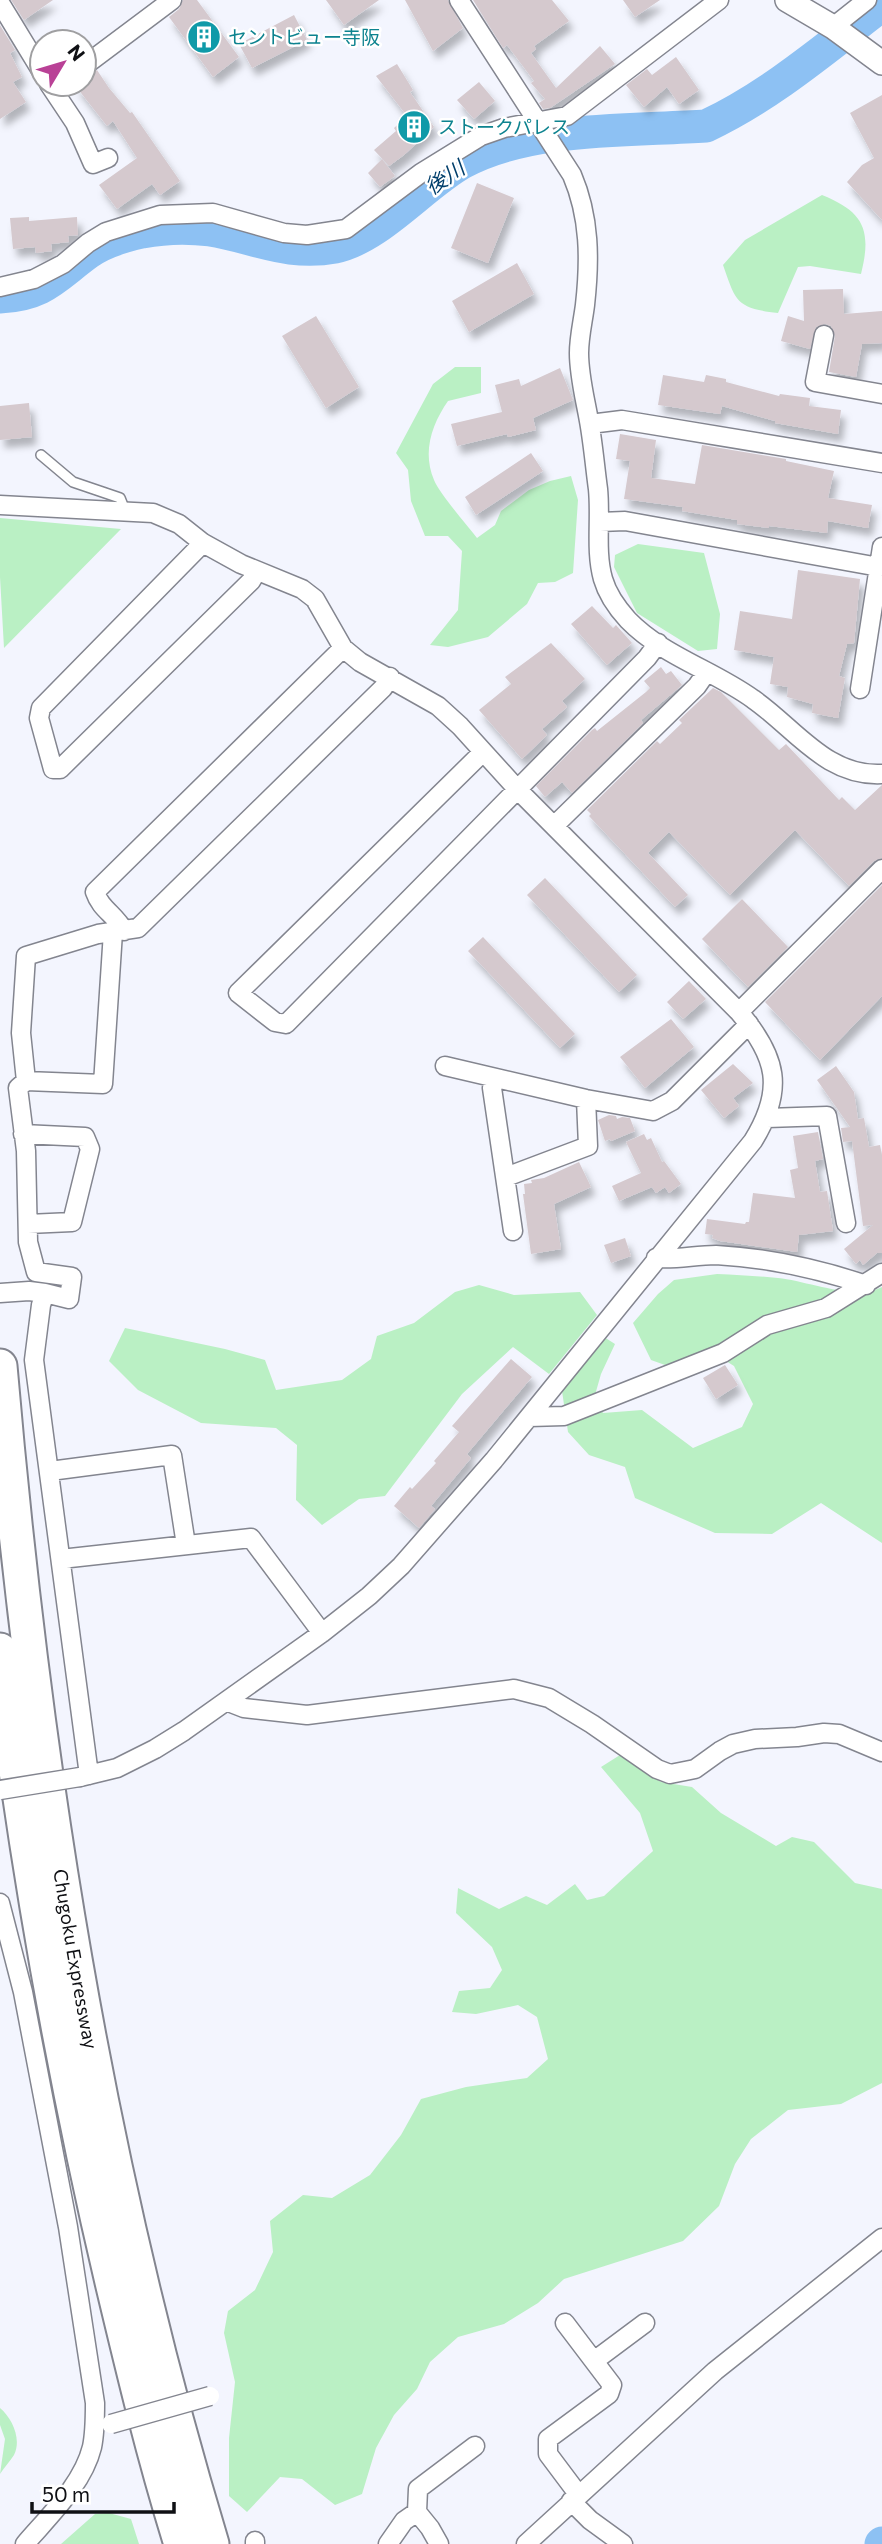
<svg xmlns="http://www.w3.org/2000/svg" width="882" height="2544" viewBox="0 0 882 2544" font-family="Commissioner,'Noto Sans JP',sans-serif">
	<defs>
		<filter id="shadow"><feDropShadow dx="4.5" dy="8" stdDeviation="3.5" flood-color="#0004"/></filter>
	</defs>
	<rect width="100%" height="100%" fill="#f3f5fe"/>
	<path fill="#baf0c4" d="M822 195C864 212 872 230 861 274L810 266 798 267 778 313C736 308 736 302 723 265L745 240Z
		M455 367H481V393L448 401C432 424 422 452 434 480 440 494 466 524 477 538L495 525 501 511 529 490 550 481 571 476 578 500 573 573 555 582 538 583 527 604 488 637 448 647 430 645 458 610 462 551 448 536H425L411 501 408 470 396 453 433 384Z
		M0 518 121 529 4 648 0 577Z
		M638 544 704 553 720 614 717 649 698 651 637 613 614 567 615 555Z
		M717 1274C738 1275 758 1276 778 1278 808 1281 855 1301 882 1287V1543L821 1503 772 1534 715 1533 635 1498 625 1467 589 1455 568 1432 562 1391 604 1337 615 1344 601 1374 595 1395 603 1413 642 1410 693 1448 742 1427 753 1404 734 1366 710 1351 665 1365 651 1360 633 1323 658 1294 674 1280Z
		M479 1285 514 1295 580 1292 597 1315 549 1374 513 1347 462 1394 385 1496 359 1499 322 1525 296 1500 297 1445 276 1428 201 1423 138 1390 109 1361 125 1328 225 1349 265 1360 276 1390 342 1380 371 1359 377 1336 414 1323 455 1292Z
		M620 1755 661 1782 692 1787 721 1813 776 1846 792 1837 814 1842 855 1883 882 1889V2083L841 2104 788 2110 751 2139 735 2164 719 2206 683 2241 564 2279 538 2303 504 2324 458 2337 430 2362 417 2389 394 2415 376 2448 362 2494 335 2505 302 2479 280 2477 247 2512 229 2496V2438L235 2382 224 2333 228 2311 255 2290 273 2252 270 2221 303 2195 332 2198 370 2175 401 2135 421 2099 466 2087 527 2078 548 2059 537 2017 518 2005 476 2014 452 2012 459 1991 490 1988 502 1970 492 1947 456 1913 458 1888 499 1909 526 1896 547 1905 575 1884 587 1900 604 1896 653 1851 640 1813 601 1767Z
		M0 2408C12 2418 22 2439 14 2455 10 2461 4 2468 0 2474L5 2439 0 2425Z
		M109 2513 131 2519 139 2544H61L95 2514Z"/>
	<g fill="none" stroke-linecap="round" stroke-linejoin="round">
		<path stroke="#8dc1f3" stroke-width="33" d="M0 297C44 295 55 277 88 253 103 242 124 236 142 232 163 228 188 227 210 230 254 237 288 256 335 247 379 238 423 185 462 163 530 126 630 131 706 126 770 96 826 48 882 5
			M881 2544 882 2543"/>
	</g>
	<path fill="#d5c9ce" filter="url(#shadow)" d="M11 0H53L24 20Z
		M183 0H197L239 57 213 77 169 17 179 9Z
		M326 0H379L344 25Z
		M405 0H448L463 28 433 51Z
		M473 0H552L569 21 534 46 536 49 531 53 556 88 600 46 615 64 550 108 543 109 539 103 545 99 531 83 534 81 507 45 503 48Z
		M623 0H660L635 17Z
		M294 15 307 40 252 68 239 44Z
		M0 25 15 50 10 53 22 77 13 82 26 102 0 119Z
		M676 57 699 90 679 104 667 87 644 107 626 85 647 69 652 75Z
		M397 64 413 90 410 92 434 127 404 155 389 166 374 150 396 131 394 128 407 116 376 76Z
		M97 70 109 88 130 113 132 112 180 181 160 195 152 184 117 209 99 185 137 158 113 121 107 126 74 84H84V77Z
		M479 82 495 101 474 119 457 100Z
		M882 95V220L847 182 862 165 874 158 850 113Z
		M382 159 395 176 380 187 368 173Z
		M477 183 514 198 488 263 451 248Z
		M29 217V221L77 217 78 235 68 236 69 242 51 244 52 251 36 253 35 247 13 249 10 218Z
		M517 263 534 294 469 332 452 301Z
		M843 289 844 314 882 311V343L862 344 856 377 829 372 835 336 831 326 825 324 816 327 810 349 781 341 788 316 804 321 803 290Z
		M316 316 359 387 326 408 282 336Z
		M560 368 573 400 533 418 536 430 508 437 507 434 457 446 451 424 502 412 495 385 519 379 521 386Z
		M663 375 704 382 706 375 726 379V382L779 396 780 394 810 398 809 406 841 410 838 434 775 423V421L722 406 720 414 658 405Z
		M29 403 32 437 0 440V406Z
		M620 434 656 440 651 478 695 484 702 445 786 459V461L834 471 828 498 872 505 868 528 828 521 827 533 769 526V528L737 524V520L682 511 683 507 624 499 630 461 616 459Z
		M531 453 543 471 476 515 465 497Z
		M798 570 860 579 854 643 847 644 839 676 845 678 838 718 812 713 813 704 787 697 788 687 770 684 774 657 734 650 740 611 792 619Z
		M592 606 613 628 616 625 632 643 607 665 571 624Z
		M551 643 585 679 562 701 567 707 542 729 547 735 522 759 479 710 511 684 505 677Z
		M661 667 666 674 671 671 682 685 641 720 643 723 572 793 562 782 545 797 536 786 592 730 595 728 597 731 646 692 650 688 644 681Z
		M713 688 721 692 779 750 786 744 839 800 842 797 855 810 882 785V858L874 861 849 886 795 830 730 895 669 832 648 853 688 895 675 907 589 816 591 814 587 810 657 741 660 744 682 723 679 720Z
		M545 878 637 975 619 992 527 895Z
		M882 885V996L820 1060 765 1002Z
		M742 899 788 947 748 987 702 939Z
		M483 937 575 1034 560 1048 468 951Z
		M689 981 706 999 683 1019 667 1002Z
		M671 1019 694 1047 645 1088 620 1057Z
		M733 1064 753 1083 733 1098 739 1106 724 1118 701 1090Z
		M836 1066 854 1092 858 1119 864 1118 869 1147 880 1145 882 1155V1253H877L863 1265 860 1260 856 1264 844 1249 873 1225 863 1226 852 1141 843 1142 841 1128 850 1127 817 1080Z
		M609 1115 616 1116 617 1119 622 1117 630 1118 635 1131 611 1141 610 1139 605 1141 598 1120Z
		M818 1132 823 1159 815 1161 820 1192 827 1191 833 1231 799 1235 797 1252 720 1241 712 1238 713 1235 705 1234 707 1219 745 1224 746 1222H749L753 1193 795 1198 790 1170 798 1168 793 1136Z
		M644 1134 647 1140 651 1138 662 1162 664 1161 681 1184 669 1193 665 1187 656 1193 652 1187 619 1201 612 1186 641 1173 626 1142Z
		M579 1162 591 1187 554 1204 561 1249 531 1254 523 1194H525L524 1184 532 1183 531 1180 544 1178Z
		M625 1238 631 1256 611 1263 604 1245Z
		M511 1359 532 1377 467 1454 471 1458 431 1506 435 1509 419 1528 394 1506 410 1487 412 1489 436 1463 434 1461 459 1432 452 1426Z
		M725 1365 738 1385 716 1399 703 1378Z"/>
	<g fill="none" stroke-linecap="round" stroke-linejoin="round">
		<g stroke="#83858f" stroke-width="12">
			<path id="service" d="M41 455 73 482 120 498 126 513"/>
		</g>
		<g stroke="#83858f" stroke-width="21">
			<path id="minor" d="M459 0 572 175C590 217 590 260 585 305 583 321 579 337 579 353 579 376 585 398 589 421 593 443 595 467 598 489 601 519 595 551 603 579 607 593 618 609 628 620 663 656 713 670 753 699 795 728 826 777 882 774
				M0 3 42 72
				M833 27 867 0
				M84 66 172 0
				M49 84 75 123 93 164 108 158
				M0 287 34 279 63 264 88 243 106 232 160 215 213 213 284 233 307 235 346 229 421 173 481 136 504 128 567 116 719 0
				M824 335 815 382 882 394
				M590 424 622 420 882 463
				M0 505 153 513 179 524 203 543 241 564 302 589 315 599 343 648 360 662 438 706 460 726 518 790 739 1012C777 1057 785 1089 753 1141L494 1460 401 1566 369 1596 322 1633 184 1731 155 1749 117 1768 80 1777
				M600 522 625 521 879 567
				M203 543 41 708 39 718 53 769H60L251 581 257 571
				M860 689 882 547
				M482 753 238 993 275 1022 286 1024 647 658 658 643
				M554 826 697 686 706 673
				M124 931C115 914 101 910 95 892L343 648
				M739 1012 882 869
				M445 1066 586 1099 653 1111 672 1101 749 1024
				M494 1078 492 1088 513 1231
				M26 1081 21 1033 26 956 98 934 138 928 383 688 390 677
				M767 1118 827 1116 846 1223
				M23 1134 85 1137 90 1149 72 1222 28 1224
				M506 1177 588 1146 586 1099
				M656 1258C676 1260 695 1255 716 1255 769 1258 816 1268 866 1285
				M0 1293 29 1291 45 1293 41 1305 34 1360 89 1775
				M45 1293 69 1299 72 1277 36 1272 28 1242 26 1151 18 1088 26 1081 103 1084 113 932
				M529 1417 564 1416 723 1353 767 1325 826 1308 882 1273
				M50 1471 172 1455 186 1545
				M61 1559 251 1538 322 1633
				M226 1701 244 1708 307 1715 514 1689 549 1698 592 1724 657 1769 670 1774 695 1769 720 1751 733 1744 755 1739 797 1737 824 1733 839 1734 882 1752
				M0 1903 23 1992 68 2227 95 2403C95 2418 95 2433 92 2447 83 2484 49 2516 25 2544
				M565 2323 612 2385 609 2394 548 2439V2454L578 2494
				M594 2361 645 2323
				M571 2501 590 2520 623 2544
				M255 2541V2544
				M388 2544 404 2521 417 2512
				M439 2544 430 2528 417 2512 418 2489 475 2446
				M526 2544 715 2371 882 2238"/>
		</g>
		<g stroke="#83858f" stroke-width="26">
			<path id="tertiary" d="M787 0 833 27 882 63"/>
		</g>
		<g stroke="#83858f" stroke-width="37">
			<g id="motorway">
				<path id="s1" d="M0 1366C34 1763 96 2161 212 2544"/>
				<path d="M0 1650C26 1863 63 2074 112 2282 133 2370 154 2458 181 2544"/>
			</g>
		</g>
		<use href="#service" stroke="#fff" stroke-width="9"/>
		<use href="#minor" stroke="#fff" stroke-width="18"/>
		<use href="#tertiary" stroke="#fff" stroke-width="23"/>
		<use href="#motorway" stroke="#fff" stroke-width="33"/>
		<g stroke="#83858f" stroke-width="21" stroke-linecap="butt">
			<path id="minor-bridge" d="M0 1790 80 1777
				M111 2424 210 2396"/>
		</g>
		<use href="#minor-bridge" stroke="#fff" stroke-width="18"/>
	</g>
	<defs>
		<g id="building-disc" transform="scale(1.75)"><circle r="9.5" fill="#0f9aa8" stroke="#fff"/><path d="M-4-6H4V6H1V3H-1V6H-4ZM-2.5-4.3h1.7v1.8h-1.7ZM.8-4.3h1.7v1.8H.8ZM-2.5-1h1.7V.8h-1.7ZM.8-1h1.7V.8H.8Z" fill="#fff"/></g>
	</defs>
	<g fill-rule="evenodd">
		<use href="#building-disc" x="204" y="37"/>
		<use href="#building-disc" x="414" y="127"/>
	</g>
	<g text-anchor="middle" stroke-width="5" stroke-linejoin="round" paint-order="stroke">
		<g font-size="19" fill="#0d838f" stroke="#fff" text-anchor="start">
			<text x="228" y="44">セントビュー寺阪</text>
			<text x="438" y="134">ストークパレス</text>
		</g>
		<g font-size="19" fill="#0f1014" stroke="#fff">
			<text dy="7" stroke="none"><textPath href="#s1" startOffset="598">Chugoku Expressway</textPath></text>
		</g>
		<g font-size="21" font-style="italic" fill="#003e6b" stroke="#fff">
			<text transform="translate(445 178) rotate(-34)" y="7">後川</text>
		</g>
	</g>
	<g transform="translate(63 63) rotate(52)"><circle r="33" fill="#ffffff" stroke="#9f9fa1" stroke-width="2"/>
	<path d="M0-5L12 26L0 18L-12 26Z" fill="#b94196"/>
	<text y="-10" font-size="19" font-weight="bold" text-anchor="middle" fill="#0f1014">N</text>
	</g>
	<path d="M32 2502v10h142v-10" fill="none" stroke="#0f1014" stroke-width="3.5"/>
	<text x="42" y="2502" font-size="21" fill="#0f1014" stroke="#ffffff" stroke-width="5" paint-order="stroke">50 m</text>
</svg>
